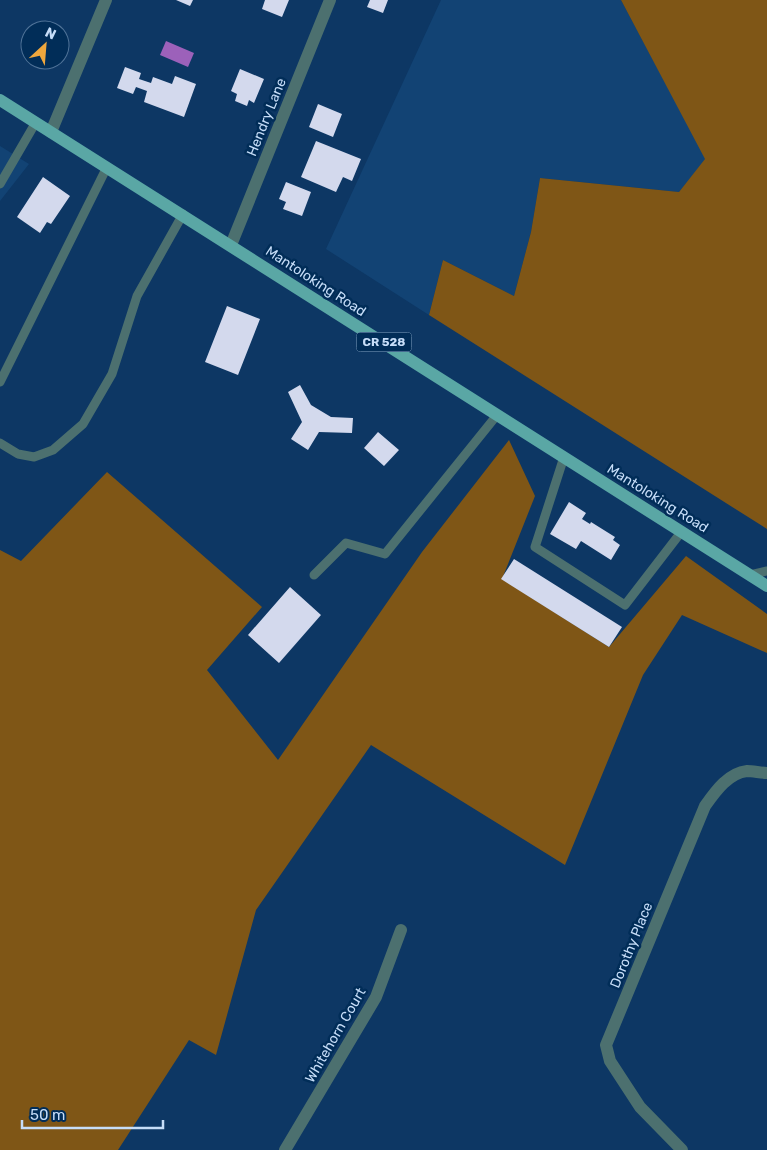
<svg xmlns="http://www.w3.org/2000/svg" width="767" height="1150" viewBox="0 0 767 1150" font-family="Rubik,sans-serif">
	<rect width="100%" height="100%" fill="#0d3764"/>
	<path fill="#124374" d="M441 0H621L706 159 679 192 540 178 531 232 514 296 443 260 429 315 326 249Z
		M0 146 29 164 0 201Z"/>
	<path fill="#7f5616" d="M621 0H767V529L429 315 443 260 514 296 531 232 540 178 679 192 705 159Z
		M509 440 535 496 502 579 609 647 686 556 767 614V653L682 615 643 675 565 865 371 745 256 910 216 1055 189 1040 118 1150H0V550L21 561 107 472 262 607 207 670 278 760 422 552Z"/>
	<path fill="#9c61ba" d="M166 41 194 53 188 67 160 55Z"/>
	<path fill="#d3d9ed" d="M176 0H193L190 6Z
		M265 0H289L282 17 262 9Z
		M370 0H388L383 13 367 7Z
		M125 67 141 73 139 79 151 83 153 77 172 84 175 76 196 84 184 117 144 102 147 91 136 87 133 94 117 88Z
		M240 69 264 79 254 103 249 100 247 106 235 101 237 94 231 91Z
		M318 104 342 114 333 137 309 127Z
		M316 141 361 159 352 181 343 177 336 192 301 177Z
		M43 177 70 196 51 224 47 222 40 233 17 217Z
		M286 182 311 192 302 216 283 209 286 202 279 199Z
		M227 306 260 319 238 375 205 362Z
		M300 385 311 405 331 417 353 418 352 433 319 432 308 450 291 439 302 422 288 392Z
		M378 432 399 450 384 466 364 448Z
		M569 502 586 513 582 519 590 524 591 522 615 537 613 540 620 545 611 560 581 541 576 549 550 534Z
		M514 559 622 627 609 647 501 579Z
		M290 587 321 615 279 663 248 635Z"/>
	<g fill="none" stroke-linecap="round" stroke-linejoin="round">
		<path stroke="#4c706f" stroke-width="9" d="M0 184 36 122
			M0 382 107 167
			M0 443 18 454 34 457 53 450 83 424 112 374 137 296 183 214
			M564 457 535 547 625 605 682 531
			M314 575 346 543 385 554 497 415
			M750 575 767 571"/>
		<path stroke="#4c706f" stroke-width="12" d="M51 132 106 0
			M231 245 330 0
			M285 1150 376 997 401 930
			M682 1150 640 1107 610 1061 606 1045 705 806C715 792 728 773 747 771 753 771 761 773 767 773"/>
		<path stroke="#5aa7a5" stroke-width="12" d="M0 100 767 586"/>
	</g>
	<g text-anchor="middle" stroke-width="5" stroke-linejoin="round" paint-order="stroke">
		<rect fill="#012d58" stroke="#8ba8c8" stroke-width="1" x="356.5" y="332.5" width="55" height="19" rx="4"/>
		<g font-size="12" font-weight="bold" fill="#c6ddf8">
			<text x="384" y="346">CR 528</text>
		</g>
		<g font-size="14" fill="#c6ddf8" stroke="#012d58">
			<text transform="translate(266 117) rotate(-68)" y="5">Hendry Lane</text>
			<text transform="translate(316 281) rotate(33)" y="5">Mantoloking Road</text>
			<text transform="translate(658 498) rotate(32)" y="5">Mantoloking Road</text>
			<text transform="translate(631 945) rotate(-68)" y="5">Dorothy Place</text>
			<text transform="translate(335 1035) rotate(-60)" y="5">Whitehorn Court</text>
		</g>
	</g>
	<g transform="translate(45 45) rotate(26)"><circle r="24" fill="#012d58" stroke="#507398"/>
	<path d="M0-4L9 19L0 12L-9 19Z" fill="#efa73d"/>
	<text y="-8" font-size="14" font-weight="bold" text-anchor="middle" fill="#c6ddf8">N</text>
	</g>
	<path d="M22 1120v8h141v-8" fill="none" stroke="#c6ddf8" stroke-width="2.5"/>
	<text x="30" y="1120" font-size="15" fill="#c6ddf8" stroke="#012d58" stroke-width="4" paint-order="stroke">50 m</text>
</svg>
